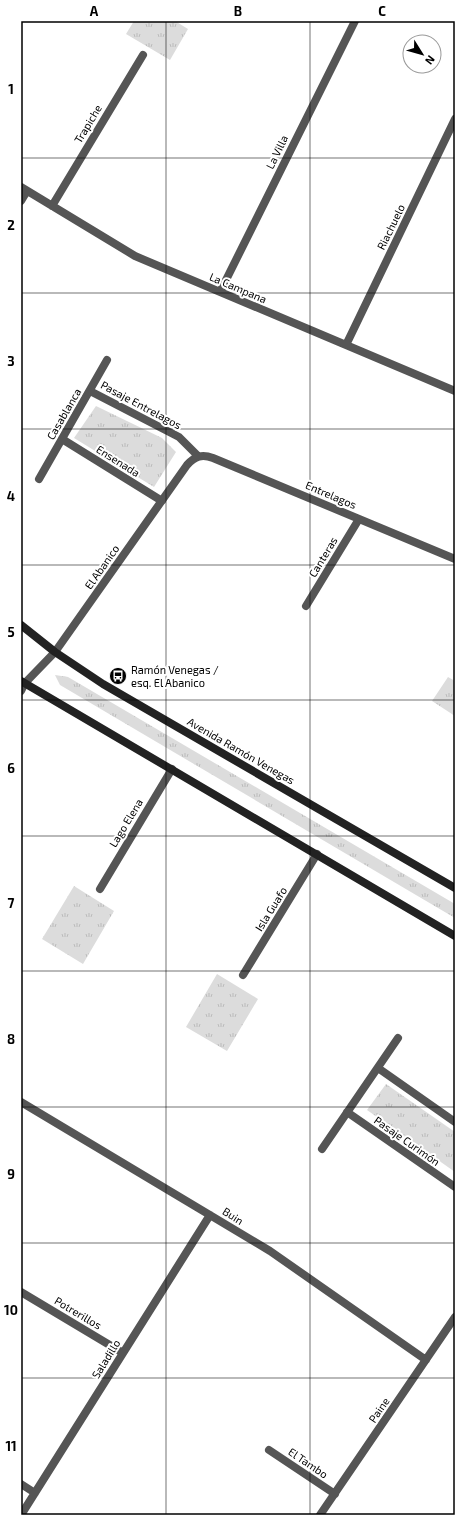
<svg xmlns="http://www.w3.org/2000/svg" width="476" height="1536" viewBox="0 0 476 1536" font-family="'Exo 2',sans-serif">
	<defs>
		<pattern id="grass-tufts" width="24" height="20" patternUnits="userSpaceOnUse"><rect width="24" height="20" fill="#dcdcdc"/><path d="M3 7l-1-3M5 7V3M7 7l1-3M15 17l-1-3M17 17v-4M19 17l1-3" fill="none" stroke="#bbb"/></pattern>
	</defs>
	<rect width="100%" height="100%" fill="#fff"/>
	<path fill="url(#grass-tufts)" d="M134 21H175L188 29 170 60 126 34Z
		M96 406 162 438 176 452 154 487 74 438Z
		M55 675 68 677 455 904V918L60 685Z
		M448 677 455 681V716L432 701Z
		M74 886 114 911 83 964 42 939Z
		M217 974 258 999 227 1051 186 1027Z
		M386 1084 455 1132V1172L367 1110Z"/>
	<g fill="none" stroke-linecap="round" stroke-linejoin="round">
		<path stroke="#555" stroke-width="8" d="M21 187 135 256 455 391
			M21 201 27 191
			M52 206 143 55
			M220 292 355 21
			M346 345 455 119
			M90 391 179 437 198 456
			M62 439 162 501
			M39 479 107 360
			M306 606 359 519
			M21 691 25 683 55 652 187 465C195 456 202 454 213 458L455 559
			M100 889 172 769
			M243 975 317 854
			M378 1068 455 1122
			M21 1102 270 1251 426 1360
			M347 1112 455 1187
			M322 1149 398 1038
			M21 1292 123 1353
			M269 1450 335 1494
			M21 1484 35 1493
			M21 1515 210 1215
			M320 1515 455 1317"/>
		<path stroke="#222" stroke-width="8" d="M21 625 55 652 103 684 455 888
			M21 681 455 936"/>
	</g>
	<path fill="none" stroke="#000" stroke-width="1" stroke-opacity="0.55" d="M166 21V1515M310 21V1515M21 158H455M21 293H455M21 429H455M21 565H455M21 700H455M21 836H455M21 971H455M21 1107H455M21 1243H455M21 1378H455"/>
	<defs>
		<g id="bus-disc" transform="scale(0.9)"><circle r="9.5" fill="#000" stroke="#fff"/><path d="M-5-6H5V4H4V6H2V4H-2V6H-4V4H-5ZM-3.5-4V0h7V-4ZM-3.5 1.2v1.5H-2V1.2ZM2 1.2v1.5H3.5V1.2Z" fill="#fff"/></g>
	</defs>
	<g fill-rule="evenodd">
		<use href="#bus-disc" x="118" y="676"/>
	</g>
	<g text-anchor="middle" stroke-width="4" stroke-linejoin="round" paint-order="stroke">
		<g font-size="11" fill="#000" stroke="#fff">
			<text transform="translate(88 124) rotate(-59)" y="4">Trapiche</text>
			<text transform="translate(277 152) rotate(-64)" y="4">La Villa</text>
			<text transform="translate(391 227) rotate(-64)" y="4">Riachuelo</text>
			<text transform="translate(238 288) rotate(23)" y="4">La Campana</text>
			<text transform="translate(141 405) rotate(28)" y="4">Pasaje Entrelagos</text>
			<text transform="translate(64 414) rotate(-60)" y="4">Casablanca</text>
			<text transform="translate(118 461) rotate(32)" y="4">Ensenada</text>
			<text transform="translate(331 495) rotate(23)" y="4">Entrelagos</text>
			<text transform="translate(323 557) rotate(-59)" y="4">Canteras</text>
			<text transform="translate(102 567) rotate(-55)" y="4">El Abanico</text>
			<text transform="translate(241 751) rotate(30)" y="4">Avenida Ramón Venegas</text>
			<text transform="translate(126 823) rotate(-59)" y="4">Lago Elena</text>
			<text transform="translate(271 909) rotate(-58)" y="4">Isla Guafo</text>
			<text transform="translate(407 1141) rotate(35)" y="4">Pasaje Curimón</text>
			<text transform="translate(233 1216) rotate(32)" y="4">Buin</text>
			<text transform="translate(78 1313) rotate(31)" y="4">Potrerillos</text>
			<text transform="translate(106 1359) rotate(-58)" y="4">Saladillo</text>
			<text transform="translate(379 1410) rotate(-56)" y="4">Paine</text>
			<text transform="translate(308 1463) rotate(34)" y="4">El Tambo</text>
		</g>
		<g font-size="11" fill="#000" stroke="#fff" text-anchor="start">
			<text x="131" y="674">Ramón Venegas /<tspan x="131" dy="13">esq. El Abanico</tspan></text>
		</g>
	</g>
	<rect width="476" height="1536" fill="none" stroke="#ffffff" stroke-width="44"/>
	<g transform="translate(422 54) rotate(127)"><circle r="19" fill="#ffffff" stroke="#999999"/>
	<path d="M0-3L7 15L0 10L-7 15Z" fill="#000000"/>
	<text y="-6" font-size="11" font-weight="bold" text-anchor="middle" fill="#000000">N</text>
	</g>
	<rect x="22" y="22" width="432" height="1492" fill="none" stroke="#000" stroke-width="1.5"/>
	<g font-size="13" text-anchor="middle" font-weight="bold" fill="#000">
		<text x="94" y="16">A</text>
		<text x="238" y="16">B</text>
		<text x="382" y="16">C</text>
		<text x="11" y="94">1</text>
		<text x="11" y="230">2</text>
		<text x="11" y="366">3</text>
		<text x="11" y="501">4</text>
		<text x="11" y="637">5</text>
		<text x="11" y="773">6</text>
		<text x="11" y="908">7</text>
		<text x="11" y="1044">8</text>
		<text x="11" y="1179">9</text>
		<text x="11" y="1315">10</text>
		<text x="11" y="1451">11</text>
	</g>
</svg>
